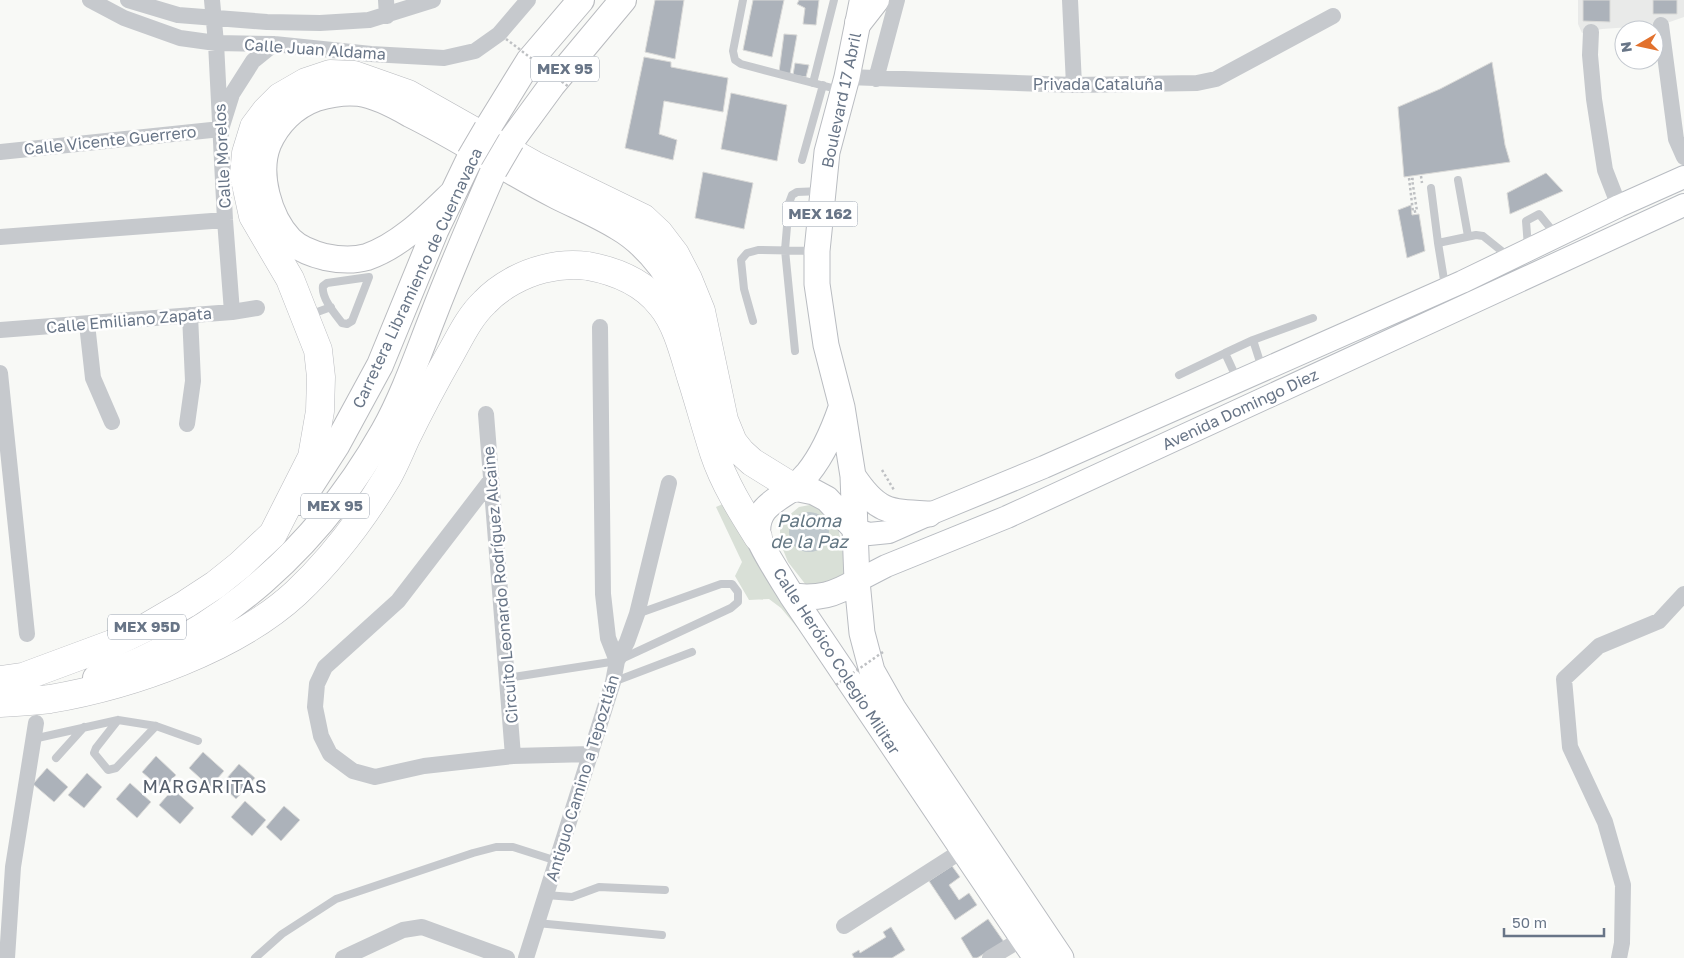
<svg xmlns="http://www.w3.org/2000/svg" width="1684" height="958" viewBox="0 0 1684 958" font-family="'Golos Text',sans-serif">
	<rect width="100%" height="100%" fill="#f8f9f6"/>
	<path fill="#e9eae9" d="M1578 0H1684V17L1661 25 1602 29 1582 33 1578 24Z"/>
	<path fill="#d9e0d7" d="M725 503 806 638 781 608 769 599 749 600 735 576 742 562 716 507Z
		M815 504 837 522 847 573 841 584 806 585 788 562 780 542V527L787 517 799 507Z"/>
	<path fill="#bfc8cd" d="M789 532a20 20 0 1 1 40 0a20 20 0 1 1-40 0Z"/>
	<path fill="#acb2ba" stroke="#dadad8" d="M655 0H684L675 59 645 52Z
		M753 0H784L772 57 743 50Z
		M799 0H819L816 25 803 24 805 8 797 4Z
		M1583 0H1610V22L1583 21Z
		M1653 0H1677V14H1653Z
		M784 34 797 35 790 74 779 72Z
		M644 57 671 62V67L728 78 723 112 664 101 659 134 677 140 673 160 625 148Z
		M1492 62 1505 145 1510 162 1404 177 1398 107 1440 89Z
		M795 63 809 65 806 77 793 75Z
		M731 93 787 105 777 161 721 149Z
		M703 172 753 183 744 229 695 218Z
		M1546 173 1563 191 1510 214 1507 193Z
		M1411 205 1412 215 1419 214 1425 251 1407 258 1398 210Z
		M203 752 224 771 210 787 189 768Z
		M156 756 176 775 163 790 142 772Z
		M239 764 255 778 236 799 221 785Z
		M47 768 68 787 54 802 33 784Z
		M87 773 102 787 84 808 68 795Z
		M130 783 151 802 137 818 116 799Z
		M173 789 194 808 180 824 159 805Z
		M245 801 266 820 252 836 231 817Z
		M284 806 300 820 281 841 266 827Z
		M952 866 960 877 949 885 959 900 969 893 977 905 955 920 929 881Z
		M988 919 1004 942 977 958H973L961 938Z
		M891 927 905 950 892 958H854L852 954 859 950 860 953 886 937 883 932Z"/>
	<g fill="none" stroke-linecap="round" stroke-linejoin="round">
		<g stroke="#b8bcc2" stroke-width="24">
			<path id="secondary" d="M855 529 869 534 889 532 932 513 1044 467 1462 282 1619 206 1684 177
				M857 581 886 566 1007 517 1684 205"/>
		</g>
		<g stroke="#b9bcc1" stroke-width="27">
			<path id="primary" d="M862 2 847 77 827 152 817 251V284L826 345 842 407 853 476 857 581 862 633 872 671 893 708 1061 958
				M841 408C833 431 824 453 808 473 803 478 798 485 792 489 773 502 755 509 758 536 759 544 786 586 792 596L1036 958
				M853 476C877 512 888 512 929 514
				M794 488 814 492 827 499 855 529
				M792 596C819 599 834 595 857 581"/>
		</g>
		<g stroke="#b9bbbf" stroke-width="28">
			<path id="trunk" d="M858 23 876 0
				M487 129 529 61 581 0
				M511 141 552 85 623 0
				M453 193C428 217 401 245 367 257 353 261 339 260 325 257 313 254 299 249 290 240 269 218 256 174 268 144 277 123 294 106 316 98 330 94 345 91 359 93 375 95 396 106 410 114 461 139 507 171 557 196 577 206 599 215 618 227 649 245 678 283 687 318 691 331 692 346 692 360
				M300 502 336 446 380 365 435 231 470 158
				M96 678C222 634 319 546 384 431 404 395 418 354 433 316 452 267 473 218 494 170"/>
		</g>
		<g stroke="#b9bbbf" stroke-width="29">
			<path id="motorway" d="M0 680 23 677 112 644 145 628 186 604 215 585 240 565 273 534 312 457 320 411 321 377 318 350 290 279 253 216 244 175 246 153 254 127 266 111 280 97 306 82 330 74 354 75 408 94 534 165 643 218 659 233 675 254 688 279 701 311 724 420 733 442 741 452 752 462 794 488
				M0 703C17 702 34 701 50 699 132 685 235 649 296 593 332 559 361 521 387 478 394 466 400 451 406 438 420 409 435 381 451 353 461 335 470 316 485 302 500 286 523 274 543 269 558 265 573 264 588 266 615 271 643 282 661 305 677 324 684 354 691 377 699 402 706 428 714 453 724 483 741 510 758 537"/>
		</g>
		<path stroke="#bec0c3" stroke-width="2.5" stroke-dasharray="2.5 2.5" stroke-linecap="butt" d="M1421 176 1422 183
			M1409 178 1413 212 1417 211 1412 179H1414
			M882 470 894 490"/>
		<path stroke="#c6c9cd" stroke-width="8" d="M743 0 733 51 735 60 741 64 840 90
			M813 83 834 0
			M802 160 823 85
			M1458 180 1468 236
			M1431 188 1438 243
			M1528 247 1526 221 1539 214 1556 235
			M369 277 352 321 347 324 342 323C335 314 321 298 323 286L327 283Z
			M1445 286 1438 243 1476 235 1483 236 1508 256
			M309 315 331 307
			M753 321 744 289 741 260 747 253 758 250 815 251
			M795 351 785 250 789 203 792 195 797 192 821 191
			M1225 353 1253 340
			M1262 368 1253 340 1313 318
			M1179 375 1225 353 1237 379
			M507 678 617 661 731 608 738 602V592L732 584H721L637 614
			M613 682 692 652
			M118 720 96 748 94 753 108 770 116 768 156 726
			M33 739 118 720 156 726 198 741
			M56 758 84 727
			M546 895 572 897 599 887 665 890
			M537 923 662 935
			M255 958 282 934 336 899 473 853 496 847H513L557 861"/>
		<path stroke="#c6c9cd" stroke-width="16" d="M90 0 124 18 180 38 216 43 274 44 371 54 444 58 475 51 499 34 528 0
			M128 0 178 15 267 22 320 23 369 20 433 0
			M212 0 216 43 225 220 232 312
			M386 0 387 16
			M1070 0 1074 85
			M1661 25 1676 139 1684 157
			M1591 32 1590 55 1594 99 1605 170 1619 206
			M847 77 1074 85 1197 83 1216 79 1333 16
			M876 79 897 0
			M0 152 221 129 232 94 253 61 274 44
			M0 237 225 220
			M87 324 93 378 112 422
			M0 330 232 312 257 308
			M0 373 27 634
			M486 414 513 756
			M187 424 193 381 190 315
			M491 480 398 601 325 667 317 684 315 707 321 736 330 754 353 771 375 777 424 766 513 756 591 754
			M617 661 627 642 637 614 669 483
			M844 926 963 850
			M7 958 13 867 36 723
			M343 958 403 930 422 927 507 958
			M526 958 613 682 617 661 608 638 603 594 600 327
			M990 958 1023 938
			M1619 958 1622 943 1623 885 1605 822 1570 747 1564 679 1599 646 1659 621 1684 594"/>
		<use href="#secondary" stroke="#fff" stroke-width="22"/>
		<use href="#primary" stroke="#fff" stroke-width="25"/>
		<use href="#trunk" stroke="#fff" stroke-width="26"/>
		<use href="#motorway" stroke="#fff" stroke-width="28"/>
		<g stroke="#b9bbbf" stroke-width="28" stroke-linecap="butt">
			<path id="trunk-bridge" d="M470 158 487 129
				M494 170 511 141"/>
		</g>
		<path stroke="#bec0c3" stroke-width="2.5" stroke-dasharray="2.5 2.5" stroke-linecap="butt" d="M506 39 569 87
			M836 685 883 652"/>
		<use href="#trunk-bridge" stroke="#fff" stroke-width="26"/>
	</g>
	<g text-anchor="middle" stroke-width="5" stroke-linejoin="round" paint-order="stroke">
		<g fill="#fff" stroke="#959eab" stroke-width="1">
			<rect x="531" y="56.5" width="68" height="25" rx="4"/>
			<rect x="782.5" y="201.5" width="75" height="25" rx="4"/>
			<rect x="301" y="493.5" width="68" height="25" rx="4"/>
			<rect x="108" y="614.5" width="78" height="25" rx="4"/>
		</g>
		<g font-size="15" font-weight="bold" fill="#687587">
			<text x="565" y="74">MEX 95</text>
			<text x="820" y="219">MEX 162</text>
			<text x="335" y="511">MEX 95</text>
			<text x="147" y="632">MEX 95D</text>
		</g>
		<g font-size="16" fill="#687587" stroke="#fff">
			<text transform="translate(315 49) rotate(4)" y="6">Calle Juan Aldama</text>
			<text x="1098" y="90">Privada Cataluña</text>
			<text transform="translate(841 100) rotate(-78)" y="6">Boulevard 17 Abril</text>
			<text transform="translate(110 140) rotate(-6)" y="6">Calle Vicente Guerrero</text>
			<text transform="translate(222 156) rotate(-93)" y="6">Calle Morelos</text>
			<text transform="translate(417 278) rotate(-65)" y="6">Carretera Libramiento de Cuernavaca</text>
			<text transform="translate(129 320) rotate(-5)" y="6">Calle Emiliano Zapata</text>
			<text transform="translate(1240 409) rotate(-25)" y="6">Avenida Domingo Diez</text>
			<text transform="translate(500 585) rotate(-95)" y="6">Circuito Leonardo Rodríguez Alcaine</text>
			<text transform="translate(837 661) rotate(57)" y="6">Calle Heróico Colegio Militar</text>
			<text transform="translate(582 778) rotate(-73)" y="6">Antiguo Camino a Tepoztlán</text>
		</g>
		<g font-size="18" font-style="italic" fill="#637682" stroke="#fff">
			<text x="809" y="527">Paloma<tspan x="809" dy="21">de la Paz</tspan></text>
		</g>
		<g font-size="18" letter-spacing="1" fill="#565f6c" stroke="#fff">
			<text x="205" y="793">MARGARITAS</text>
		</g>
	</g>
	<g transform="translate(1639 45) rotate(261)"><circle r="24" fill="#ffffff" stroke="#c3c8cf"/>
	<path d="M0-4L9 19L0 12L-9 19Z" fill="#e2712d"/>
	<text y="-8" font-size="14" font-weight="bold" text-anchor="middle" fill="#687587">N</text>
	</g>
	<path d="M1504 928v8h100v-8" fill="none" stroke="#687587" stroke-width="2.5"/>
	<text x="1512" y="928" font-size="15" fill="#687587" stroke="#ffffff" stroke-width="4" paint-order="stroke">50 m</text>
</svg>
